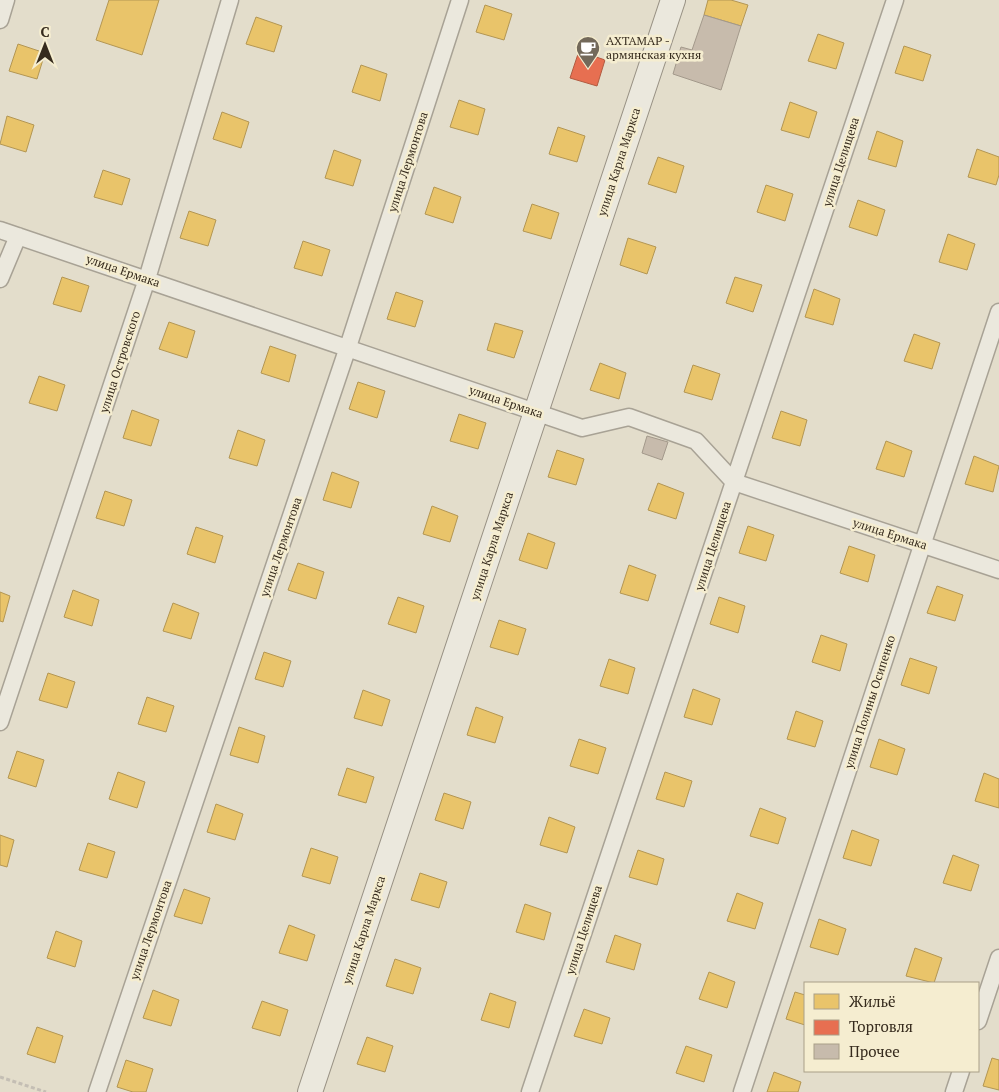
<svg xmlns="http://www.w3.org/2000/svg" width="999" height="1092" viewBox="0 0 999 1092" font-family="'PT Serif',serif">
	<rect width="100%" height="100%" fill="#e3ddcb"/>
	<path fill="#e9c46a" stroke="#b39653" d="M109 0H159L142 55 96 40Z
		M708 0H731L748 5 741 26 704 15Z
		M485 5 512 14 504 40 476 32Z
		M256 17 282 26 274 52 246 44Z
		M818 34 844 43 836 69 808 61Z
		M18 44 45 53 37 79 9 71Z
		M904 46 931 55 923 81 895 73Z
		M361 65 387 74 380 101 352 92Z
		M459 100 485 109 478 135 450 127Z
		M790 102 817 112 809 138 781 130Z
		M222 112 249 122 241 148 213 139Z
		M7 116 34 125 26 152 0 144Z
		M558 127 585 136 577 162 549 154Z
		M877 131 903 141 896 167 868 159Z
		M977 149 999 157V175L996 185 968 177Z
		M334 150 361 160 353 186 325 178Z
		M658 157 684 166 676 193 648 184Z
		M103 170 130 179 122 205 94 197Z
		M766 185 793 194 785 221 757 212Z
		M434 187 461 197 453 223 425 214Z
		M858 200 885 210 877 236 849 227Z
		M532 204 559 213 551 239 523 231Z
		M189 211 216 220 208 246 180 238Z
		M948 234 975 244 967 270 939 262Z
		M628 238 656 247 647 274 620 265Z
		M303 241 330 250 322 276 294 268Z
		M62 277 89 286 81 312 53 304Z
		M735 277 762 285 753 312 726 303Z
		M814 289 840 299 833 325 805 317Z
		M396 292 423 301 415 327 387 319Z
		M169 322 195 331 187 358 159 349Z
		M495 323 523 331 514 358 487 350Z
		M914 334 940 343 932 369 904 361Z
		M270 346 296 355 289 382 261 373Z
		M600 363 626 373 619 399 590 390Z
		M693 365 720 374 712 400 684 392Z
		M39 376 65 385 57 411 29 403Z
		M358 382 385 391 377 418 349 409Z
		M132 410 159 420 151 446 123 438Z
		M781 411 807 420 800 446 772 438Z
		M459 414 486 423 478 449 450 441Z
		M238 430 265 440 257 466 229 458Z
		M886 441 912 451 904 477 876 469Z
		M557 450 584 459 576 485 548 477Z
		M974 456 999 466 993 492 965 484Z
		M332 472 359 482 351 508 323 500Z
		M658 483 684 493 676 519 648 510Z
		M105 491 132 500 124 526 96 518Z
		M432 506 458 516 450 542 423 534Z
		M748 526 774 535 766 561 739 553Z
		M196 527 223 536 215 563 187 554Z
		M528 533 555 543 547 569 519 560Z
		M849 546 875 555 868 582 840 573Z
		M298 563 324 572 316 599 288 590Z
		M629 565 656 575 648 601 620 593Z
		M937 586 963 595 955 621 927 613Z
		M73 590 99 600 92 626 64 617Z
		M0 592 10 596 3 622 0 621Z
		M398 597 424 606 416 633 388 624Z
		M719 597 745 606 738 633 710 624Z
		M173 603 199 613 191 639 163 631Z
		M499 620 526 629 518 655 490 647Z
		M821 635 847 644 840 671 812 662Z
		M264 652 291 661 283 687 255 679Z
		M910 658 937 667 929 694 901 685Z
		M609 659 635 668 628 694 600 686Z
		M48 673 75 682 67 708 39 700Z
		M693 689 720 699 712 725 684 717Z
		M363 690 390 700 382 726 354 718Z
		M147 697 174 706 166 732 138 724Z
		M476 707 503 717 495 743 467 735Z
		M796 711 823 721 815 747 787 739Z
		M239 727 265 736 258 763 230 755Z
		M579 739 606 748 598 774 570 766Z
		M879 739 905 749 897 775 870 767Z
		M17 751 44 760 36 787 8 778Z
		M347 768 374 777 366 803 338 795Z
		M118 772 145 782 137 808 109 799Z
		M665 772 692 781 684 807 656 799Z
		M984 773 999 779V808L975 801Z
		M444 793 471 802 463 829 435 820Z
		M216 804 243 814 235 840 207 832Z
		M760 808 786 818 778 844 750 836Z
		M549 817 575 827 567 853 540 845Z
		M852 830 879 840 871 866 843 858Z
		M0 835 14 840 7 867 0 865Z
		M88 843 115 852 107 878 79 870Z
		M311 848 338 857 330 884 302 876Z
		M638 850 664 859 657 885 629 877Z
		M953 855 979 865 971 891 943 883Z
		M420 873 447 882 439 908 411 900Z
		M184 889 210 898 202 924 174 916Z
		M737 893 763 903 755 929 727 921Z
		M525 904 551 913 544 940 516 932Z
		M819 919 846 929 838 955 810 947Z
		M289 925 315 935 307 961 279 953Z
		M56 931 82 941 75 967 47 958Z
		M615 935 641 944 634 970 606 962Z
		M915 948 942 958 934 983 906 976Z
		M395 959 421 968 413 994 386 986Z
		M709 972 735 982 727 1008 699 999Z
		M153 990 179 1000 171 1026 143 1018Z
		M795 992 805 995V1025L786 1019Z
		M490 993 516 1002 509 1028 481 1020Z
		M262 1001 288 1010 280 1036 252 1028Z
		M584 1009 610 1018 602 1044 574 1036Z
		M37 1027 63 1036 55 1063 27 1054Z
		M367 1037 393 1046 385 1072 357 1064Z
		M686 1046 712 1055 704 1082 676 1073Z
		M992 1058 999 1060V1090L983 1086Z
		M126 1060 153 1069 146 1092H133L117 1087Z
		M774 1072 801 1082 798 1092H767Z"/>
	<path fill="#e76f51" stroke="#b25b41" d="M579 51 605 60 597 86 570 78Z"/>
	<path fill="#c7bbac" stroke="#a3998b" d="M704 15 741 26 721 90 673 74 681 47 692 50Z
		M647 436 668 442 662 460 642 453Z"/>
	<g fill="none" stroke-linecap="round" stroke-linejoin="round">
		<g stroke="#a8a295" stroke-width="19">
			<path id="street" d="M0 20 6 0
				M0 230 582 428 629 417 696 441 734 482 999 570
				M0 279 18 236
				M0 722 147 279 230 0
				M978 1021 999 958
				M97 1092 348 347 460 0
				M530 1092 895 0
				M742 1092 999 312
				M954 1092 961 1071"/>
		</g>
		<g stroke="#989184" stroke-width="26">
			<path id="secondary" d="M310 1092 673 0"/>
		</g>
		<path stroke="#c4beb4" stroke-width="3" stroke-dasharray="4 2.5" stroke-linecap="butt" d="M0 1077 46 1092"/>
		<use href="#street" stroke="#ebe8dd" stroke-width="16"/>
		<use href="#secondary" stroke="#ebe8dd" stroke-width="24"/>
	</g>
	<defs>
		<g id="cafe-pin" transform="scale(1.25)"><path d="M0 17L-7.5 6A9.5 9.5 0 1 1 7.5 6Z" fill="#73695a" stroke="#f5edd0"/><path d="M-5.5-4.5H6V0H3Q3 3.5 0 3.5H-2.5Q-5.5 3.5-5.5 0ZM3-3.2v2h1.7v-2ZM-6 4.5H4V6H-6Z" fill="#fff"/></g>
	</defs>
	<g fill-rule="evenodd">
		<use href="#cafe-pin" x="588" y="48"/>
	</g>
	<g text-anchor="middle" stroke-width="5" stroke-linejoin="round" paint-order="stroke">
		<g font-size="12" fill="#362b1d" stroke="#f5edd0" text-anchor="start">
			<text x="606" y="45">АХТАМАР -<tspan x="606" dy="14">армянская кухня</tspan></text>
		</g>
		<g font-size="12" fill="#362b1d" stroke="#f5edd0">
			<text transform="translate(408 162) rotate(-72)" y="4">улица Лермонтова</text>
			<text transform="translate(619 162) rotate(-72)" y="4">улица Карла Маркса</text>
			<text transform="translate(841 162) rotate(-72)" y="4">улица Целищева</text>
			<text transform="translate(123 271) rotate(19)" y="4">улица Ермака</text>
			<text transform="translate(120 362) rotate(-72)" y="4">улица Островского</text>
			<text transform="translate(506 402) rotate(19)" y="4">улица Ермака</text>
			<text transform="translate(890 534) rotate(18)" y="4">улица Ермака</text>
			<text transform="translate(492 546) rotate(-72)" y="4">улица Карла Маркса</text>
			<text transform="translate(713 546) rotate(-72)" y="4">улица Целищева</text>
			<text transform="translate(281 547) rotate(-71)" y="4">улица Лермонтова</text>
			<text transform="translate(870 702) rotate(-72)" y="4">улица Полины Осипенко</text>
			<text transform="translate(151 930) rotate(-71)" y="4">улица Лермонтова</text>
			<text transform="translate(364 930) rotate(-72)" y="4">улица Карла Маркса</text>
			<text transform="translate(584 930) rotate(-72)" y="4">улица Целищева</text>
		</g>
	</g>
	<rect x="804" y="982" width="175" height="90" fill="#f5edd0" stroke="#a99f88"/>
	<rect x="814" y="994" width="25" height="15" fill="#e9c46a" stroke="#a99f88"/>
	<text x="849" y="1007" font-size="15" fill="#362b1d">Жильё</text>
	<rect x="814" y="1020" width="25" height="15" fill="#e76f51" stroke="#a99f88"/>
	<text x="849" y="1032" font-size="15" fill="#362b1d">Торговля</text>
	<rect x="814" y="1044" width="25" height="15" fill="#c7bbac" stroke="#a99f88"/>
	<text x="849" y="1057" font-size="15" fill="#362b1d">Прочее</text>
	<g transform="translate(45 45)" stroke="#f5edd0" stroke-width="4" paint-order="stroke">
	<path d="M0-4L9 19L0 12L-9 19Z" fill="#362b1d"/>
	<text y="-8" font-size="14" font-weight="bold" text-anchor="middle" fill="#362b1d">С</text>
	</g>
</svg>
